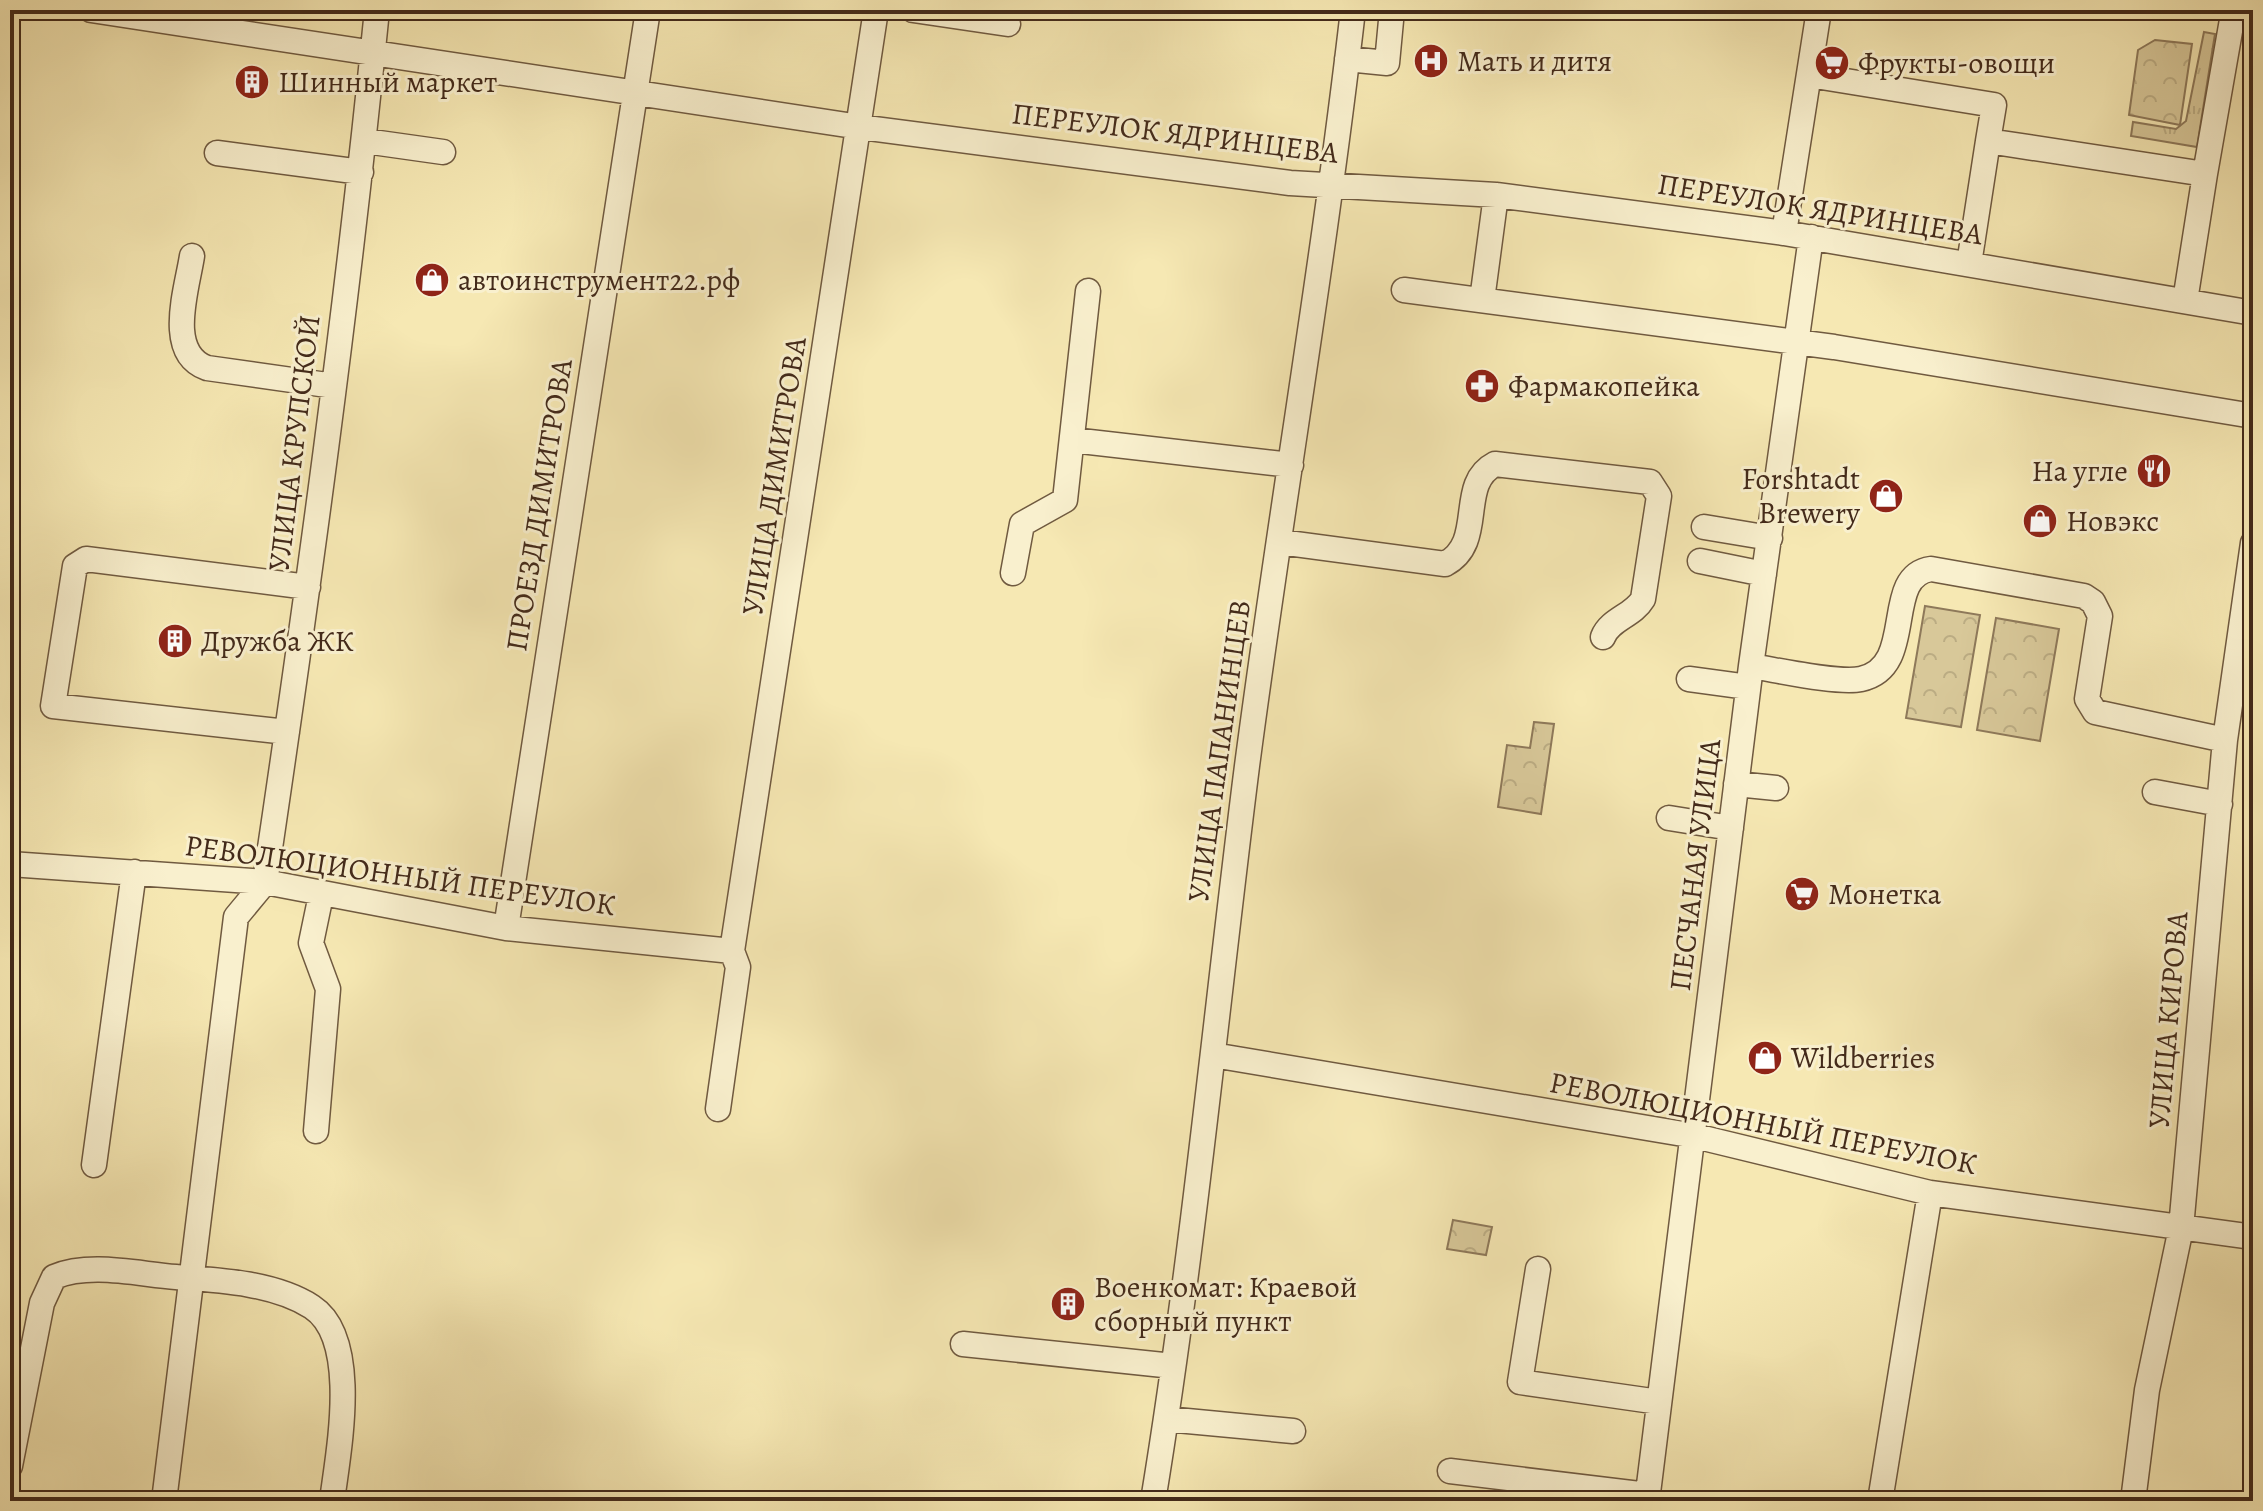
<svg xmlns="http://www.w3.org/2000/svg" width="2263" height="1511" viewBox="0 0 2263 1511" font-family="Alegreya,serif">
	<defs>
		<pattern id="grass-tufts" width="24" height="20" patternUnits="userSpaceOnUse" patternTransform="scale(2)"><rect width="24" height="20" fill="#d8c899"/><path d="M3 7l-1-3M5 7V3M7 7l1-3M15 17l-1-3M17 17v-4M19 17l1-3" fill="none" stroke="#bbac83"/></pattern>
		<pattern id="forest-crowns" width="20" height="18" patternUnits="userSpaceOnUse" patternTransform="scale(2)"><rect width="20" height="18" fill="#d8c899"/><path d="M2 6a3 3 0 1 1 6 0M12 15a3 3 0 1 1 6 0" fill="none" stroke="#bbac83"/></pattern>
	</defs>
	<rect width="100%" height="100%" fill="#f6e8b3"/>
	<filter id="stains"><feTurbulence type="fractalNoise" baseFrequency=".0025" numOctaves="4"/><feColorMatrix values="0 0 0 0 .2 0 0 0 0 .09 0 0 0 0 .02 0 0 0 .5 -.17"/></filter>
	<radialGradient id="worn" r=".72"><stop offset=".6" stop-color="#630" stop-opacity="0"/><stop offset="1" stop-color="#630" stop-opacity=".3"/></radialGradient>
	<path fill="url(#grass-tufts)" stroke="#8e795a" stroke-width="2" d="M2204 32 2215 34 2197 147 2131 136 2133 122 2176 129 2186 121Z"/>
	<path fill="url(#forest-crowns)" stroke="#8e795a" stroke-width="2" d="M2155 40 2192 44 2180 125 2129 115 2138 50Z
		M1925 606 1980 615 1961 727 1906 718Z
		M1996 618 2059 629 2040 741 1977 730Z
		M1534 722 1554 724 1541 814 1498 807 1507 745 1530 748Z
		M1453 1220 1492 1227 1486 1255 1447 1249Z"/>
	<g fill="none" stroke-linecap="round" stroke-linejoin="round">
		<g stroke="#705a40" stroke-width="27">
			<path id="minor" d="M91 10 860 127 1290 183 1496 195 1784 233 2253 313
				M913 10 1008 24
				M1347 59 1387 63 1392 10
				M1809 75 1994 105 1988 141
				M365 141 443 152
				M217 153 361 172
				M1784 233 1819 10
				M192 256C187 289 165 353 207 368L334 386
				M1969 264 1988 141 2205 174 2233 14 2253 18
				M1404 290 1834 347 2253 416
				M1482 300 1496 195
				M2185 301 2205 174
				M1072 440 1291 465
				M1704 527 1770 538
				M1280 542 1445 564C1487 542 1456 484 1495 464L1650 482 1659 496 1643 599C1633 616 1610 619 1603 637
				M1700 561 1764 574
				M1013 573 1022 524 1065 500 1088 291
				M1751 666C1777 670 1838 684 1861 679 1918 667 1881 576 1931 569L2084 596 2093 602 2100 616 2087 699 2095 712 2225 740
				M1689 679 1748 687
				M287 732 53 706 75 566 86 559 308 587
				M1736 784 1776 788
				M2155 792 2220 804
				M1669 818 1731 828
				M10 864 265 882 506 928 732 951
				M265 882C308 592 348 302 377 10
				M506 928 648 10
				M1213 1055 1695 1136 1930 1193 2253 1237
				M718 1109 738 967 732 951 876 10
				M316 1131 328 989 311 943 321 895
				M94 1165 134 872
				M1538 1269 1520 1382 1659 1402
				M963 1344 1173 1366
				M1166 1419 1293 1431
				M10 1466 42 1303 54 1277C90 1262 137 1274 176 1277 219 1280 275 1283 312 1307 361 1339 338 1453 332 1501
				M1450 1471 1648 1495
				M164 1501 236 917 265 882
				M1153 1501C1193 1257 1216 1011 1247 766 1280 514 1324 263 1353 10
				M1647 1501 1751 666 1811 237
				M1880 1501 1930 1193
				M2133 1501 2147 1390 2181 1228 2225 740 2253 543"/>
		</g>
		<use href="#minor" stroke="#f9f0ce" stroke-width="24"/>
	</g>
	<defs>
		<g id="hospital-disc" transform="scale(1.8)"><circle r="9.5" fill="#8f2418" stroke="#f9f0ce"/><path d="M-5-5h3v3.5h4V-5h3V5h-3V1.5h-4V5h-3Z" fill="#fff"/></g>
		<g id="supermarket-disc" transform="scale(1.8)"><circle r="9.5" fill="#8f2418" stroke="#f9f0ce"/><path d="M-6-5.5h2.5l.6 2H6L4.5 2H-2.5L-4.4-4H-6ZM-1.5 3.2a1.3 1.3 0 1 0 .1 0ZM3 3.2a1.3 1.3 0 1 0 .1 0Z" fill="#fff"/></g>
		<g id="building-disc" transform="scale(1.8)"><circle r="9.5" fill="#8f2418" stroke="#f9f0ce"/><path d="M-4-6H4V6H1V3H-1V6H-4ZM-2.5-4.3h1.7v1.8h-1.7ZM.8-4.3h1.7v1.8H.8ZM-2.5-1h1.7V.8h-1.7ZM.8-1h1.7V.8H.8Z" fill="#fff"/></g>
		<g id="shop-disc" transform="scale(1.8)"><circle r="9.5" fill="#8f2418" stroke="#f9f0ce"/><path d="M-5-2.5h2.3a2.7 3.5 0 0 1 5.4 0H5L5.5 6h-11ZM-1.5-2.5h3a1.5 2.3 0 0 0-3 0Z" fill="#fff"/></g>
		<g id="pharmacy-disc" transform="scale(1.8)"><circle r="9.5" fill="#8f2418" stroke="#f9f0ce"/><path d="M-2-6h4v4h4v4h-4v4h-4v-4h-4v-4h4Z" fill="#fff"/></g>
		<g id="restaurant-disc" transform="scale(1.8)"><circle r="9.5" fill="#8f2418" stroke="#f9f0ce"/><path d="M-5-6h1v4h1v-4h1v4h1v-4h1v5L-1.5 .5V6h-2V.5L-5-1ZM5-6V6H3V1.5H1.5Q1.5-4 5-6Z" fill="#fff"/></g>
	</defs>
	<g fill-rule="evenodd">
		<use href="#hospital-disc" x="1431" y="61"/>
		<use href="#supermarket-disc" x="1832" y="63"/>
		<use href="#building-disc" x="252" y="82"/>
		<use href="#shop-disc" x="432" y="280"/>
		<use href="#pharmacy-disc" x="1482" y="386"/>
		<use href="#restaurant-disc" x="2154" y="471"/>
		<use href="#shop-disc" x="1886" y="496"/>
		<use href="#shop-disc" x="2040" y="521"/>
		<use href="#building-disc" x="175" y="641"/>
		<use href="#supermarket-disc" x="1802" y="894"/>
		<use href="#shop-disc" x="1765" y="1058"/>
		<use href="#building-disc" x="1068" y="1304"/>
	</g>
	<g text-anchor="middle" stroke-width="6" stroke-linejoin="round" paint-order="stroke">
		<g font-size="30" fill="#432a1a" stroke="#f9f0ce" text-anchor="start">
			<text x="1457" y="71">Мать и дитя</text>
			<text x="1858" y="73">Фрукты-овощи</text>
			<text x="278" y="92">Шинный маркет</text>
			<text x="458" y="290">автоинструмент22.рф</text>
			<text x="1508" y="396">Фармакопейка</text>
			<text x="2128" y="481" text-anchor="end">На угле</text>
			<text x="1860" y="489" text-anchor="end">Forshtadt<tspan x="1860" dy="34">Brewery</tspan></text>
			<text x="2066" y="531">Новэкс</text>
			<text x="201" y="651">Дружба ЖК</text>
			<text x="1828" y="904">Монетка</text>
			<text x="1791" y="1068">Wildberries</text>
			<text x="1094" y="1297">Военкомат: Краевой<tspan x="1094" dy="34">сборный пункт</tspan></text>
		</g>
		<g font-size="30" fill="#432a1a" stroke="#f9f0ce">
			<text transform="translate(1175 133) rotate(7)" y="10">ПЕРЕУЛОК ЯДРИНЦЕВА</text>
			<text transform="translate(1820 209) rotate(9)" y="10">ПЕРЕУЛОК ЯДРИНЦЕВА</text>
			<text transform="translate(294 443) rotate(-83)" y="10">УЛИЦА КРУПСКОЙ</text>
			<text transform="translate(774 476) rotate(-81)" y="10">УЛИЦА ДИМИТРОВА</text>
			<text transform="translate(539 505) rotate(-81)" y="10">ПРОЕЗД ДИМИТРОВА</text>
			<text transform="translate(1219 751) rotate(-82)" y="10">УЛИЦА ПАПАНИНЦЕВ</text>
			<text transform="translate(1695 865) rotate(-83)" y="10">ПЕСЧАНАЯ УЛИЦА</text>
			<text transform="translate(400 875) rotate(8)" y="10">РЕВОЛЮЦИОННЫЙ ПЕРЕУЛОК</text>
			<text transform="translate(2168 1020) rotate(-85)" y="10">УЛИЦА КИРОВА</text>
			<text transform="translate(1763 1123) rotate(11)" y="10">РЕВОЛЮЦИОННЫЙ ПЕРЕУЛОК</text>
		</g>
	</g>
	<rect width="2263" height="1511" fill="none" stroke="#f6e8b3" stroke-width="40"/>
	<rect x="12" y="12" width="2239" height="1487" fill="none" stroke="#432a1a" stroke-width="4"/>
	<rect x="20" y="20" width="2223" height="1471" fill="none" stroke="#432a1a" stroke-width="2"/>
	<rect width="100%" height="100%" filter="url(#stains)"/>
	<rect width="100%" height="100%" fill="url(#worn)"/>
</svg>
